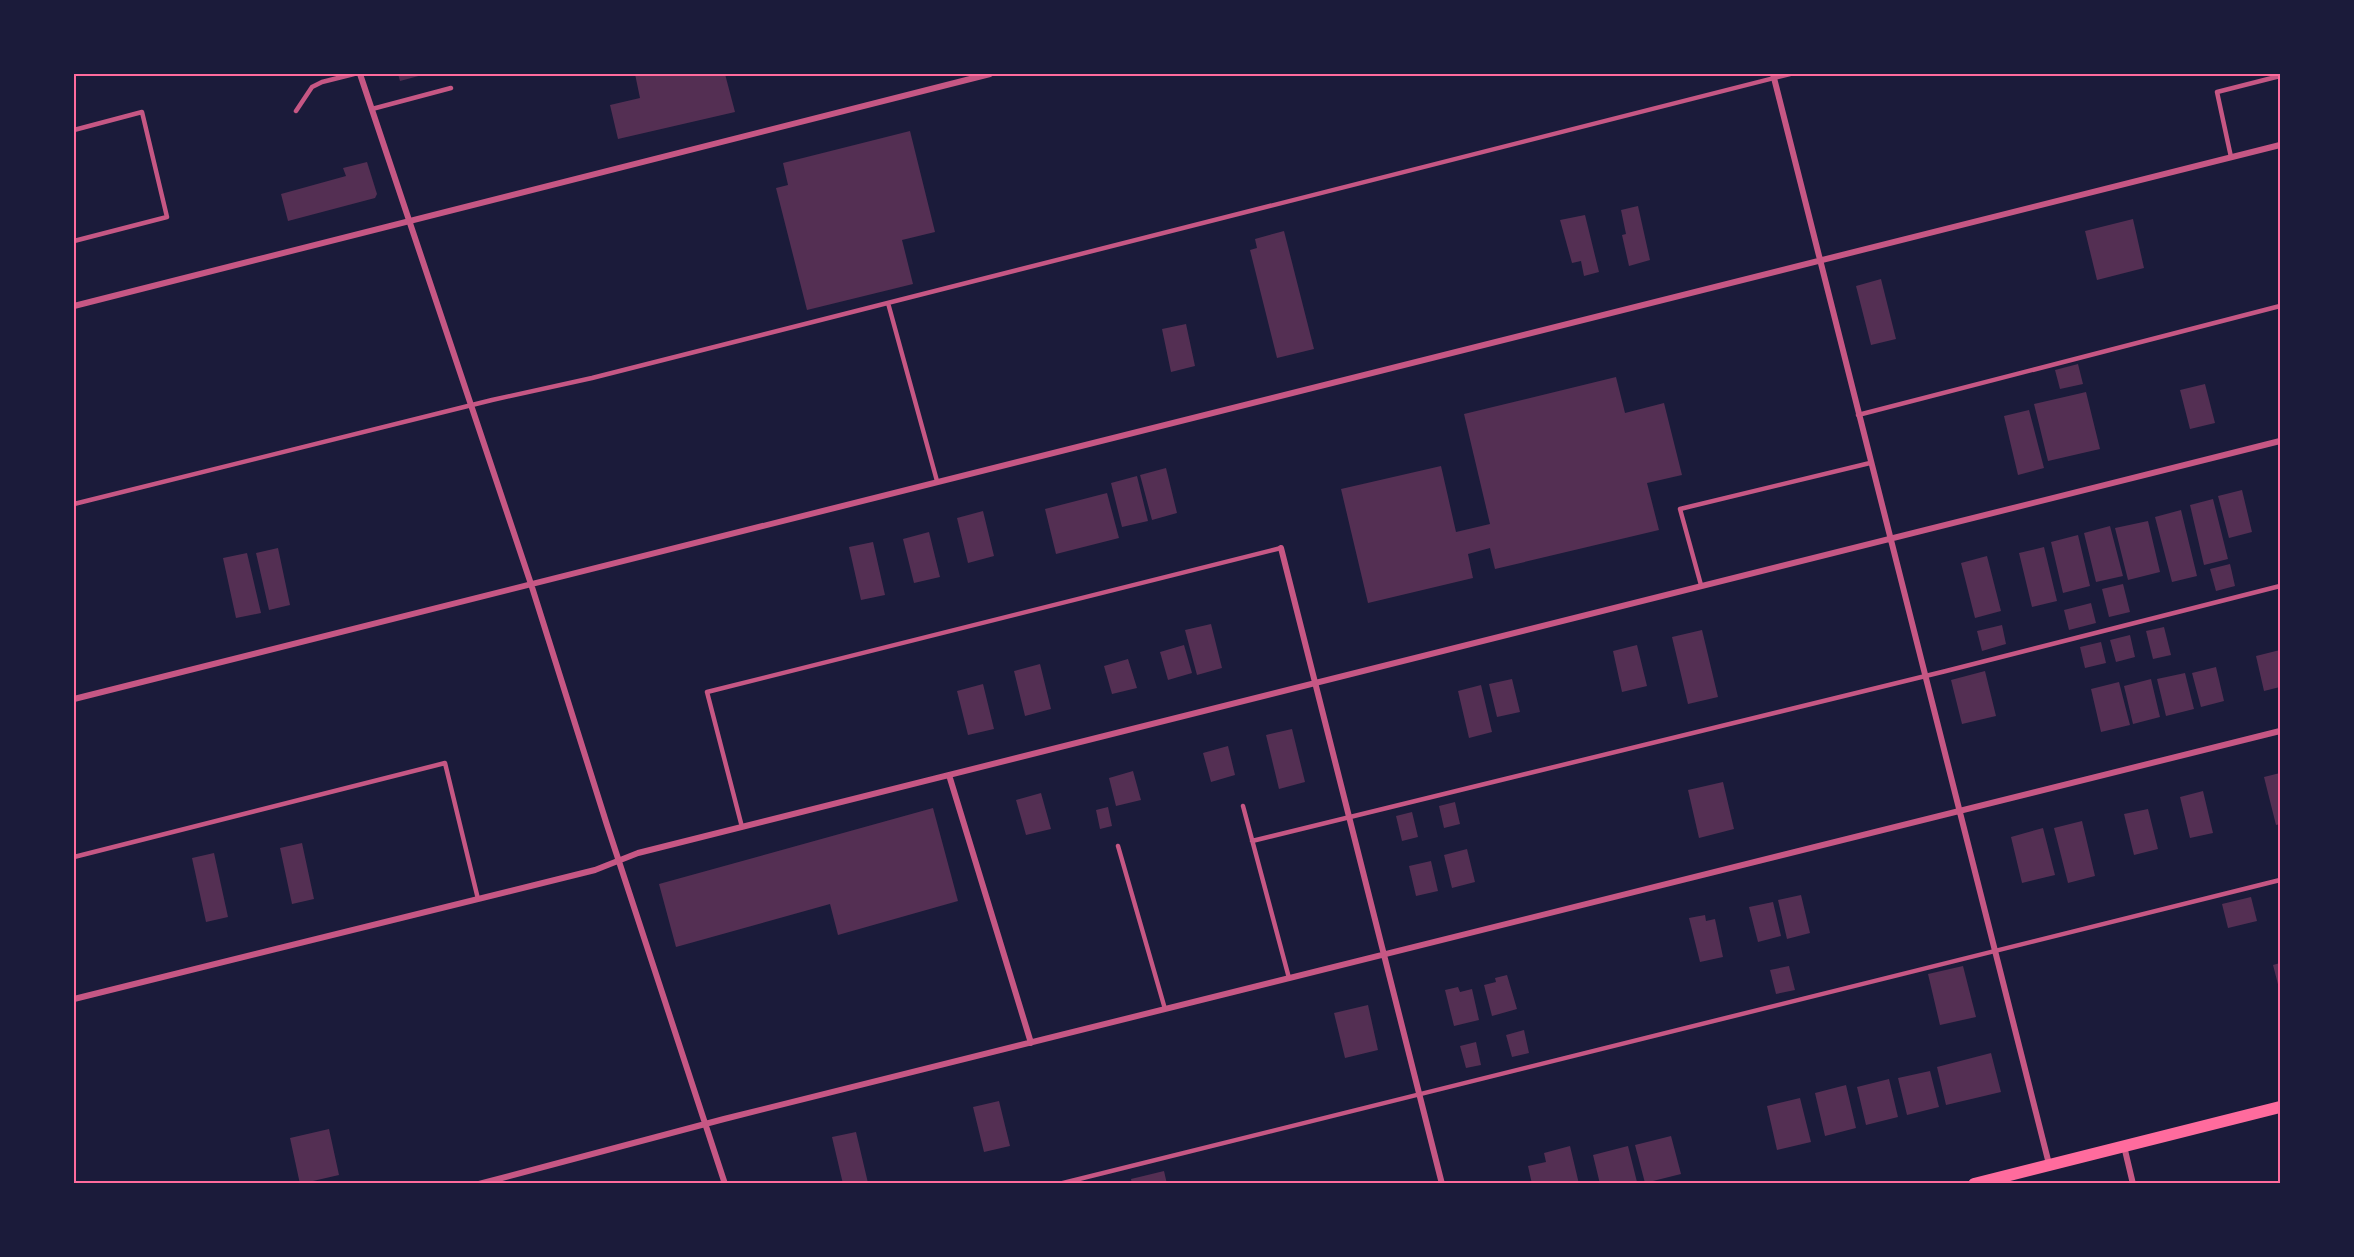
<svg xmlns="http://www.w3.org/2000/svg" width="2354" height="1257" viewBox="0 0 2354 1257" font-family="'Roboto Serif',serif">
	<rect width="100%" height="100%" fill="#1b1b3a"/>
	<path fill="#542f53" d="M398 74H426L400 81Z
		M635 74H725L735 112 618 139 610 105 640 98Z
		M910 131 935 232 902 240 913 284 807 310 776 188 788 185 783 163Z
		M367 162 377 194 375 198 288 221 281 194 346 176 343 168Z
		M1638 206 1650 260 1629 266 1622 235 1626 234 1621 210Z
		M1585 215 1599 272 1584 276 1581 261 1572 263 1560 220Z
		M2133 219 2144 268 2097 280 2085 231Z
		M1284 231 1314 349 1277 358 1250 250 1257 248 1255 239Z
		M1881 279 1896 339 1871 345 1856 286Z
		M1186 324 1195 366 1171 372 1162 329Z
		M2078 364 2083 384 2060 389 2055 370Z
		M1616 377 1625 413 1664 403 1682 475 1647 483 1659 530 1495 569 1490 548 1468 554 1473 578 1368 603 1341 489 1441 466 1456 532 1490 524 1464 414Z
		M2205 384 2215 423 2190 429 2180 390Z
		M2086 392 2100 449 2048 461 2034 404Z
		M2029 410 2044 468 2018 475 2004 416Z
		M1166 468 1177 513 1152 520 1140 475Z
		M1137 476 1148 521 1122 527 1111 483Z
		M2242 490 2252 532 2229 538 2218 496Z
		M1107 493 1119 538 1056 554 1045 509Z
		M2213 499 2228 559 2204 565 2190 505Z
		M2181 510 2197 576 2172 582 2155 517Z
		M983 511 994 556 968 563 957 518Z
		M2148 521 2160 572 2128 580 2115 528Z
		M2110 526 2123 576 2096 582 2084 533Z
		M929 532 940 577 914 583 903 539Z
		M2078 535 2090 586 2063 593 2051 542Z
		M873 542 885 595 861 600 849 547Z
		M2044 547 2057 601 2032 607 2019 553Z
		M278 548 290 605 269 610 256 553Z
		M247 553 261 613 236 618 223 558Z
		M1987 556 2001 611 1975 618 1961 563Z
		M2230 564 2235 586 2216 591 2210 569Z
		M2123 584 2130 612 2109 617 2102 589Z
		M2091 603 2096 623 2069 630 2064 610Z
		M1211 624 1222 668 1197 675 1185 630Z
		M2002 625 2006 644 1982 651 1977 631Z
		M2164 627 2171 655 2153 659 2146 631Z
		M1702 630 1718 697 1688 704 1672 637Z
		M2130 635 2135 657 2116 662 2110 640Z
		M2101 642 2106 663 2085 668 2080 647Z
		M1184 645 1192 673 1168 680 1160 652Z
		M1637 645 1647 686 1622 692 1613 651Z
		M2280 650V687L2264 691 2256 656Z
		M1128 659 1137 688 1112 694 1104 666Z
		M1040 664 1051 709 1025 716 1014 671Z
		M2216 667 2224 701 2201 707 2192 673Z
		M1985 671 1996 716 1962 724 1951 680Z
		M2185 673 2194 709 2166 716 2157 679Z
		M1512 679 1520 712 1497 717 1489 684Z
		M2151 679 2160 717 2133 724 2124 686Z
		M2119 682 2130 725 2101 732 2091 689Z
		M983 684 994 729 968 735 957 691Z
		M1481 685 1492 732 1469 738 1458 691Z
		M1292 729 1305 782 1279 789 1266 735Z
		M1228 746 1235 775 1211 782 1203 753Z
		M1133 771 1141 800 1116 806 1109 778Z
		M2280 773V824L2276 825 2264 777Z
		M1723 782 1734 829 1699 838 1688 790Z
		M2203 791 2213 833 2190 838 2180 797Z
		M1041 793 1051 829 1026 835 1016 800Z
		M1455 802 1460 824 1444 828 1439 806Z
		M1108 807 1112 826 1100 829 1096 810Z
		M933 808 958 901 838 935 830 904 676 947 659 884Z
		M2148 809 2158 849 2134 855 2124 814Z
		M1412 812 1418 837 1402 841 1396 816Z
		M2082 821 2095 876 2068 883 2054 828Z
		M2043 828 2055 875 2022 883 2011 837Z
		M302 843 314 899 292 904 280 848Z
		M1467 849 1475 882 1452 888 1444 855Z
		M214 853 228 917 206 922 192 858Z
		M1431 861 1438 891 1416 896 1409 866Z
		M1801 895 1810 933 1787 939 1778 900Z
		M2251 897 2257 921 2228 928 2222 904Z
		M1773 902 1781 936 1758 942 1749 907Z
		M1705 915 1706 921 1715 919 1723 957 1700 962 1689 918Z
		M2280 963V992L2273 965Z
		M1789 966 1795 990 1776 994 1770 970Z
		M1963 966 1976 1017 1940 1025 1928 974Z
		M1507 975 1517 1009 1492 1016 1484 985 1496 982 1495 978Z
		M1458 987 1460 992 1472 989 1479 1020 1454 1026 1445 990Z
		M1368 1005 1378 1050 1345 1058 1334 1013Z
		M1524 1030 1529 1053 1512 1057 1506 1035Z
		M1476 1042 1481 1065 1466 1068 1460 1046Z
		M1991 1053 2001 1092 1946 1105 1937 1067Z
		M1930 1071 1939 1107 1907 1115 1898 1078Z
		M1889 1079 1898 1117 1866 1125 1857 1087Z
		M1846 1085 1856 1128 1825 1136 1815 1093Z
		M1800 1098 1811 1142 1777 1150 1767 1106Z
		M999 1101 1010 1146 984 1152 973 1107Z
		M329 1129 339 1175 300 1184 290 1138Z
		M856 1132 868 1183 843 1184 832 1137Z
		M1671 1136 1681 1174 1645 1183 1635 1145Z
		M1570 1146 1579 1184H1532L1528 1166 1546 1162 1544 1153Z
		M1628 1146 1637 1182 1600 1184 1593 1155Z
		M1164 1171 1167 1184H1132L1131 1179Z"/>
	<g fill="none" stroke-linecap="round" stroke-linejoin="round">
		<path stroke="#c65784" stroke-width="4.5" d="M372 109 451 88
			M296 111 312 87 322 82 354 74
			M74 130 142 112 167 217 74 241
			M2231 157 2217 92 2280 76
			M888 303 937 481
			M1858 415 2280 306
			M74 504 492 400 592 378 1790 74
			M1701 585 1680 509 1870 463
			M1243 806 1289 978
			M742 827 707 692 1281 548
			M1252 841 1946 671 2280 586
			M1118 846 1165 1009
			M74 857 445 763 478 899
			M1059 1184 2280 880"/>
		<path stroke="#c65784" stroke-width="6" d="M360 74 531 584 607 825 725 1184
			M1773 74 2049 1164
			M74 306 990 74
			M1281 548 1442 1184
			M74 699 2280 145
			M949 775 1031 1043
			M74 999 595 870 638 853 2280 441
			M2124 1146 2133 1184
			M479 1184 724 1119 2280 731"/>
		<path stroke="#ff6b9d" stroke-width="12" d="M1974 1184 2280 1107"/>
	</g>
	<rect width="2354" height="1257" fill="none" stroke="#1b1b3a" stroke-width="150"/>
	<rect x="75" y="75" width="2204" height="1107" fill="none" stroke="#ff6b9d" stroke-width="2"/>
</svg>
